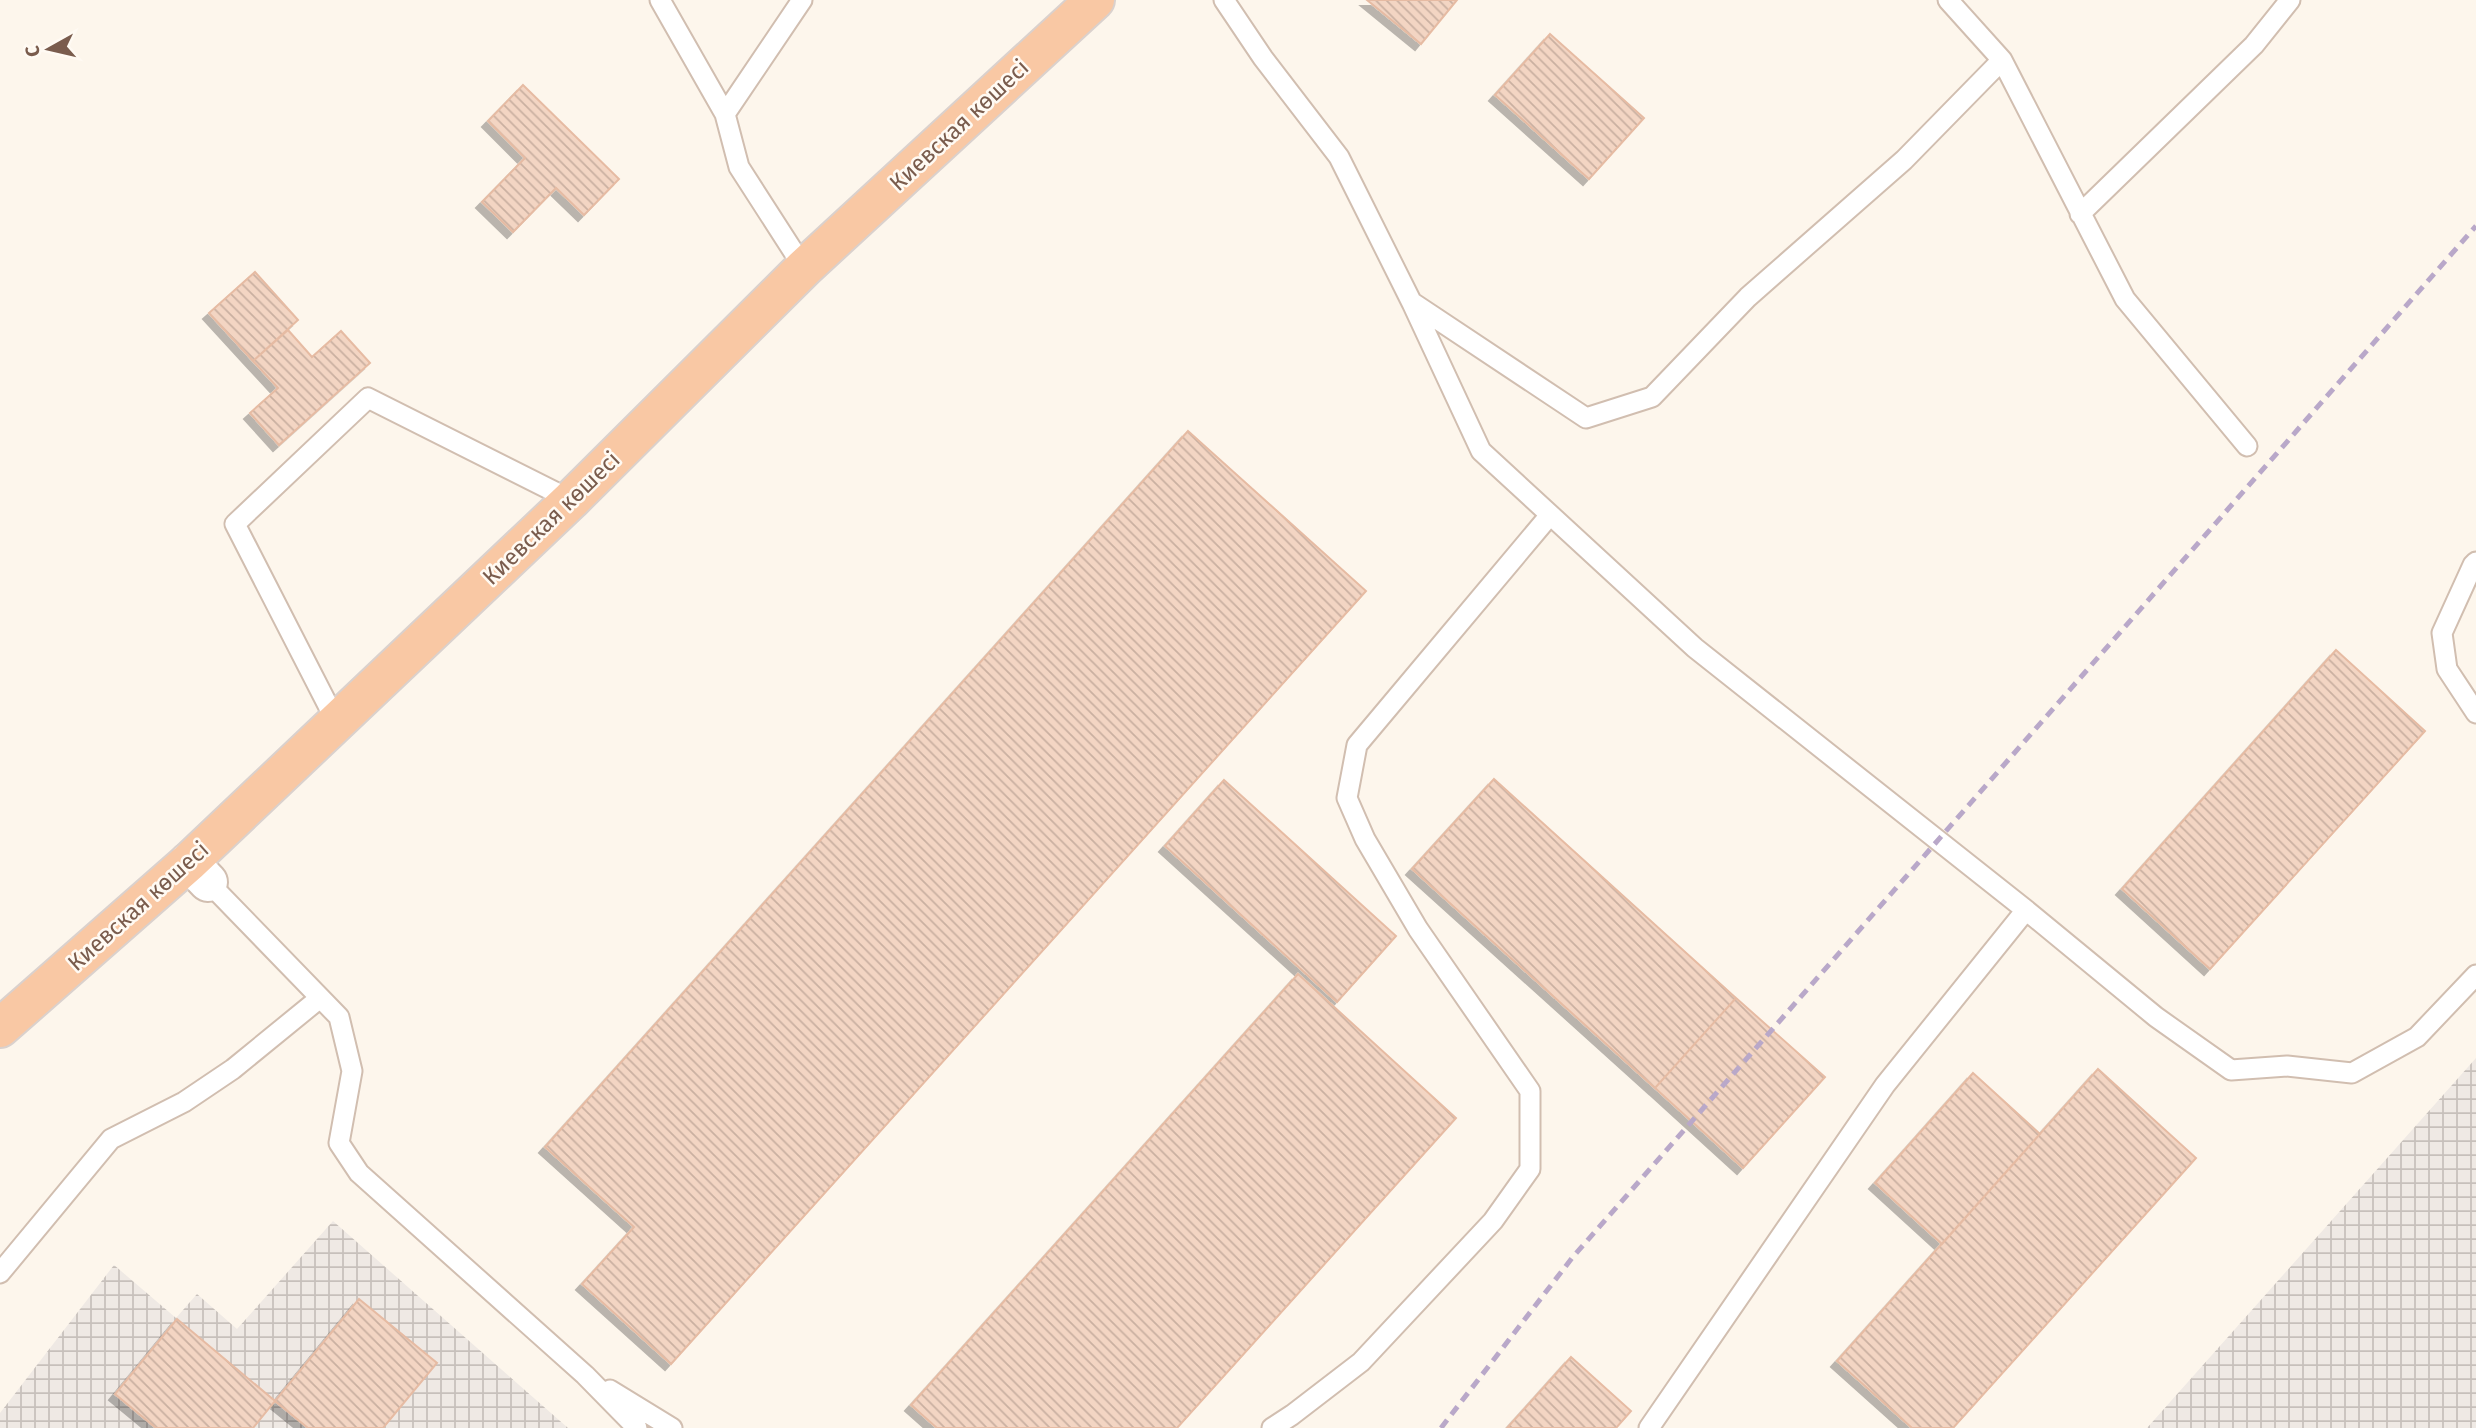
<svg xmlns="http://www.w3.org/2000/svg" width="2476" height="1428" viewBox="0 0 2476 1428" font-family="'Fira Sans',sans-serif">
	<defs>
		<pattern id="industrial-grid" width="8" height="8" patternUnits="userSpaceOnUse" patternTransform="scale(1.75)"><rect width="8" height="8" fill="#efe9e4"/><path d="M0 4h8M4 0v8" fill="none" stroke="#c7c0bb"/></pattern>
		<pattern id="building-back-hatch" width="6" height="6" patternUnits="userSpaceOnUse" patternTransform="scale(1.75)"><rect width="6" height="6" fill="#f3d5c3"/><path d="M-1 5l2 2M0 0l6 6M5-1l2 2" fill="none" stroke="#cab0a1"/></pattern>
		<filter id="shadow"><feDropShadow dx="-6" dy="6" stdDeviation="0" flood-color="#0004"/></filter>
	</defs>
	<rect width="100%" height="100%" fill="#fdf6ec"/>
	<path fill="url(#industrial-grid)" d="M2476 1058V1428H2147Z
		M333 1221 568 1428H0V1413L114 1265 176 1318 197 1294 237 1329Z"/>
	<path fill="url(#building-back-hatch)" stroke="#e6bba3" stroke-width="2" filter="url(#shadow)" d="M1367 0H1457L1421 44Z
		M1550 34 1644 118 1589 179 1495 95Z
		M523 85 619 179 584 215 556 188 513 232 482 202 525 158 488 121Z
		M255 272 298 320 253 361 209 313Z
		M288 330 312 357 341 331 370 363 279 445 250 413 278 388 253 361Z
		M1188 431 1366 591 671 1364 582 1284 634 1227 545 1147Z
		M2336 650 2425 731 2210 969 2122 889Z
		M1494 779 1736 998 1655 1088 1412 869Z
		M1224 780 1396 936 1337 1002 1165 846Z
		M1298 974 1456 1118 1177 1428H937L911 1405Z
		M1736 998 1825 1077 1743 1168 1655 1088Z
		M2098 1069 2196 1158 1953 1428H1912L1837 1361Z
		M1973 1073 2040 1134 1942 1244 1875 1183Z
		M359 1299 437 1363 383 1428H308L275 1401Z
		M177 1319 275 1401 253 1428H156L115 1394Z
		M1571 1357 1631 1411 1616 1428H1507Z"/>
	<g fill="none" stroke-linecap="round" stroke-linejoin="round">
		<g stroke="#d1beb0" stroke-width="23">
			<path id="service" d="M660 0 725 114 739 167 804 268
				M1224 0 1263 58 1339 157 1412 303 1481 451 1695 648 2026 910 2156 1017 2231 1070 2287 1066 2352 1073 2417 1037 2476 975
				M1948 0 2002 60 2125 299 2247 446
				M725 114 802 0
				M2080 214 2254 45 2290 0
				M1413 303 1586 418 1652 397 1748 297 1904 160 2002 60
				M2476 562 2473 565 2442 633 2447 669 2476 713
				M337 723 235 524 368 398 571 500
				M208 882 339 1017 352 1071 339 1143 359 1173 585 1375 637 1428
				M0 1273 111 1139 184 1102 233 1069 320 998
				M610 1390 672 1428
				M1272 1428 1292 1415 1361 1362 1493 1221 1530 1169V1091L1418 929 1365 839 1347 798 1357 745 1550 515
				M1649 1428 1885 1085 2026 910"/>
		</g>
		<g stroke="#d1beb0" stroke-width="42">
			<path id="minor" d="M189 862 208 882"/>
		</g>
		<g stroke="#dad1cd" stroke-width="42">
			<path id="trunk" d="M0 1028 189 862 571 500 804 268 1095 0"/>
		</g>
		<use href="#service" stroke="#fff" stroke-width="19"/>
		<use href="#minor" stroke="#fff" stroke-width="38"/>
		<use href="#trunk" stroke="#f9c8a4" stroke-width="38"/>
		<path stroke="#b9a8c9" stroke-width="5" stroke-dasharray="10 7" stroke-linecap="butt" d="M1441 1428 1572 1258 2476 226"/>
	</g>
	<g text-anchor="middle" stroke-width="5" stroke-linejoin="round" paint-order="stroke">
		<g font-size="23" fill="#7a5c4d" stroke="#fffaf3">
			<text transform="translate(959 125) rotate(-43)" y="8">Киевская көшесі</text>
			<text transform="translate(551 518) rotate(-44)" y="8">Киевская көшесі</text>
			<text transform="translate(138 906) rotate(-42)" y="8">Киевская көшесі</text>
		</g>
	</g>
	<g transform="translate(49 49) rotate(262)" stroke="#fffaf3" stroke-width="5" paint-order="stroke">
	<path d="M0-5L12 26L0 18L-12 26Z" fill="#7a5c4d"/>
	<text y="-10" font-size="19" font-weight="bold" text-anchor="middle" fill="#7a5c4d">С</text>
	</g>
</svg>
